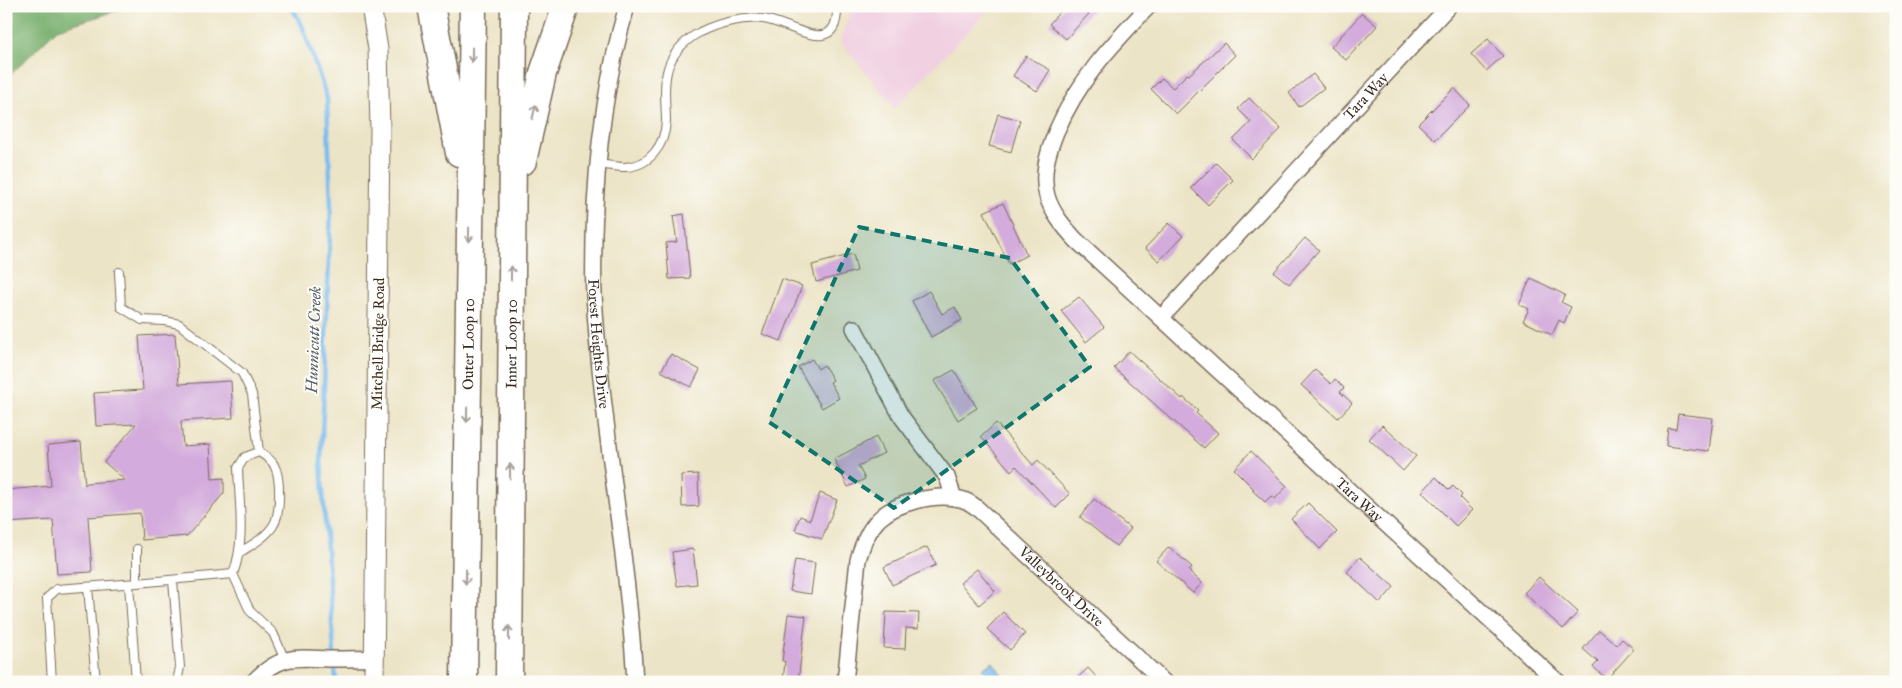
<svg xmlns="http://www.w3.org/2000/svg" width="1902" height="688" viewBox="0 0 1902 688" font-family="'IM FELL Great Primer',serif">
	<rect width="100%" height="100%" fill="#fdfcf7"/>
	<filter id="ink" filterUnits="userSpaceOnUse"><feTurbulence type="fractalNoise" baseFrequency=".02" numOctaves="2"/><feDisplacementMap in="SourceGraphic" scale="10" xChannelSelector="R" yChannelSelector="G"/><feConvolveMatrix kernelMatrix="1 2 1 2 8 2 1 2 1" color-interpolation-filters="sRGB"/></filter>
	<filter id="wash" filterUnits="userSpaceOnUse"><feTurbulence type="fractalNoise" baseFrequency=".0096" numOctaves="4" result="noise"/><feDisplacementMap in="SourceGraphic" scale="20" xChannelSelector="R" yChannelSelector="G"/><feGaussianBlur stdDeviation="1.12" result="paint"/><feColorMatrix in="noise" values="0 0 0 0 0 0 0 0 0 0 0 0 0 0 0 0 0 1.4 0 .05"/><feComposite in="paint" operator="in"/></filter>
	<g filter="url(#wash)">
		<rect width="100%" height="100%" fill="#ece4c6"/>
		<path fill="#f1d0e2" d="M852 6H992L895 108 840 41Z"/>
		<path fill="#77ae6c" stroke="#596c45" d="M6 6H133L57 29 6 79Z"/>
		<path fill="#7abcef" stroke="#5a7386" d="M993 662 1006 681 1005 682H992L983 668Z"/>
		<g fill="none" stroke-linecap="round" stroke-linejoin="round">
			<path stroke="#7abcef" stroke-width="4.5" d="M291 6 302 25 327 98 331 207 321 462 336 682"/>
		</g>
		<g id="blocks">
			<path fill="#d3abdc" d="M1065 6H1096L1066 39 1049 24Z
				M1362 13 1377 26 1346 60 1331 47Z
				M1488 39 1503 56 1486 71 1471 54Z
				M1224 43 1235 55 1176 114 1151 89 1162 78 1173 88 1187 74 1189 75Z
				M1026 56 1050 70 1037 91 1013 76Z
				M1313 74 1324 88 1299 107 1289 93Z
				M1454 88 1470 105 1435 140 1418 124Z
				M1249 98 1281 129 1252 159 1233 140 1251 122 1238 109Z
				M998 114 1020 120 1011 152 989 146Z
				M1216 163 1233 180 1208 205 1191 188Z
				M1003 203 1027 255 1009 264 984 212Z
				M684 214 690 278 669 279 666 243 677 242 673 216Z
				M1169 223 1183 236 1159 261 1145 248Z
				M1305 238 1319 250 1289 284 1274 272Z
				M853 254 857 271 816 282 812 265Z
				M1531 278 1565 295 1561 302 1571 307 1564 323 1559 320 1552 335 1523 321 1529 309 1519 304Z
				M782 279 802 286 781 341 762 334Z
				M929 291 942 314 955 307 962 320 931 337 912 301Z
				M1079 297 1104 327 1086 342 1061 311Z
				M175 334 179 384 231 381 233 418 181 421 183 446 210 444 212 479 224 478V493L187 536 142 540 140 513 88 517 92 572 57 574 53 520 6 523V490L51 486 48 445 81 442 85 485 87 483 125 480 104 462 136 424 96 426 94 393 143 390 139 336Z
				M1129 351 1182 399 1183 397 1198 411 1196 413 1218 433 1204 448 1114 368Z
				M671 354 700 370 691 387 661 371Z
				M812 359 818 369 824 365 833 380 830 382 839 398 822 408 798 367Z
				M954 370 977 408 958 420 934 381Z
				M1315 370 1331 384 1335 379 1344 388 1340 392 1352 403 1338 418 1301 385Z
				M1678 414 1713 418 1709 451 1666 446 1668 428 1676 429Z
				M996 423 1033 465 1038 460 1070 494 1056 508 1016 466 1011 471 981 437Z
				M1382 425 1416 456 1403 471 1369 439Z
				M876 437 884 453 858 466 865 479 848 487 834 459Z
				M1251 451 1287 486 1275 499 1271 496 1265 502 1252 490 1254 489 1234 469Z
				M698 474 699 506 682 507 681 475Z
				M1436 477 1449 490 1453 486 1462 495 1460 498 1472 510 1456 526 1422 492Z
				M820 493 837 500 822 539 795 530 800 516 810 520Z
				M1094 499 1131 529 1116 546 1080 517Z
				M1308 503 1337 532 1320 549 1291 519Z
				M927 547 936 565 892 585 884 567Z
				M1169 547 1192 567 1189 571 1202 583 1193 593 1156 561Z
				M693 549 697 584 677 586 672 552Z
				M1360 557 1394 587 1380 603 1347 572Z
				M795 560 815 563 811 594 790 591Z
				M977 569 995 591 979 605 960 583Z
				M1539 577 1578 612 1563 629 1524 593Z
				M886 612 919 613 918 629 906 628 905 649 884 648Z
				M1003 612 1025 634 1010 650 987 629Z
				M788 614 806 616 798 682H783L785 661H782Z
				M1599 630 1617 645 1622 639 1634 649 1607 679 1593 667 1598 662 1583 649Z
				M1088 668 1101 682H1073Z"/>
		</g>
	</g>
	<g filter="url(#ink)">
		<use href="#blocks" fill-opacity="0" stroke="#796b59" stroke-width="1"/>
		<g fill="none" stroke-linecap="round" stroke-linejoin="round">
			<g stroke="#796b59" stroke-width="10">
				<path id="service" d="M598 164C607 165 616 167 625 167 650 166 665 145 666 121 666 105 663 88 667 72 671 54 684 41 700 32 718 23 742 17 763 19 790 22 839 61 837 6
					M119 272 121 307 142 320 165 321 179 324 242 373 252 394 259 452C265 456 271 459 274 465 281 477 281 514 273 526 265 538 251 545 239 553
					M233 574C246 540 239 503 238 468L245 457 259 452
					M173 580 180 667 177 682
					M137 583 233 574 250 611 273 633 285 660
					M129 584 136 682
					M88 587 96 682
					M52 682 47 598 57 589 137 583V549"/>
			</g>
			<g stroke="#796b59" stroke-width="18">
				<g id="minor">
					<path id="s1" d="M627 6C605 80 596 157 594 234 594 254 593 274 594 294 601 424 628 552 635 682"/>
					<path id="s2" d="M1149 6C1110 47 1079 79 1056 132 1048 152 1041 174 1047 196 1052 213 1064 227 1076 240L1558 682"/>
					<path id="s3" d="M1161 318 1449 6"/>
					<path d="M854 328 901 416 947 477 954 498"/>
					<path d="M253 682C279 655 294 657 328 659 343 659 359 659 375 658"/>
					<path id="s4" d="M845 682 858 560C862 545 868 530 879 519 896 502 937 493 960 499 966 500 972 504 977 508L1164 682"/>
				</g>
			</g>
			<g stroke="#796b59" stroke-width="21">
				<path id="tertiary" d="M371 6 378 49 380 129 374 682"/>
			</g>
			<g stroke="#796b59" stroke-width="29">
				<g id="motorway">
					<path d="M431 6 459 153"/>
					<path d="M523 161 543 73 566 6"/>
					<path id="s5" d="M464 682 473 6"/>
					<path id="s6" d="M509 682 514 6"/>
				</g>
			</g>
			<use href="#service" stroke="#fff" stroke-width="8"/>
			<use href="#minor" stroke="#fff" stroke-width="15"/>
			<use href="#tertiary" stroke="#fff" stroke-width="19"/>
			<use href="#motorway" stroke="#fff" stroke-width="26"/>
		</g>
		<defs><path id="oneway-shaft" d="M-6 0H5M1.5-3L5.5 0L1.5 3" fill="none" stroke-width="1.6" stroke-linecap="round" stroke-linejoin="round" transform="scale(1.25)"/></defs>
		<g stroke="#a79f9a">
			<use href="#oneway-shaft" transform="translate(472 55) rotate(91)"/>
			<use href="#oneway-shaft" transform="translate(534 112) rotate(-77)"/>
			<use href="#oneway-shaft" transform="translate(469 235) rotate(91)"/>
			<use href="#oneway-shaft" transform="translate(511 273) rotate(-90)"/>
			<use href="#oneway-shaft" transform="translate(467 415) rotate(91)"/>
			<use href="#oneway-shaft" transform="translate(510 471) rotate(-90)"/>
			<use href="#oneway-shaft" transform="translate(466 577) rotate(91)"/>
			<use href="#oneway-shaft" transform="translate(509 633) rotate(-90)"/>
		</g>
	</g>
	<path fill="#0f766e" fill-opacity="0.2" stroke="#0f766e" stroke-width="4" stroke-dasharray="10 6" stroke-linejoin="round" d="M859 227 1010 258 1090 367 894 508 769 422Z"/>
	<g text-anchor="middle" stroke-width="4" stroke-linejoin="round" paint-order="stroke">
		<g font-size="15" fill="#3b2a1e" stroke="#fdfcf7">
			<text dy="5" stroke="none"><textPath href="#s3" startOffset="302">Tara Way</textPath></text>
			<text dy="5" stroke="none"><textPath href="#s1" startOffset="341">Forest Heights Drive</textPath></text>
			<text transform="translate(378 344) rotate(-89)" y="5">Mitchell Bridge Road</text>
			<text dy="5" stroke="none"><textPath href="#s5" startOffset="338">Outer Loop 10</textPath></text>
			<text dy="5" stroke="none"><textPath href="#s6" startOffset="338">Inner Loop 10</textPath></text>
			<text dy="5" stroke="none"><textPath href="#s2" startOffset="661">Tara Way</textPath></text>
			<text dy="5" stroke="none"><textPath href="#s4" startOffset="390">Valleybrook Drive</textPath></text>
		</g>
		<g font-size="16" font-style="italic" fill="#515d67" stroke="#fdfcf7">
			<text transform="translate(313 340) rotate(-88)" y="6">Hunnicutt Creek</text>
		</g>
	</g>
	<rect width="1902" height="688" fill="none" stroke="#fdfcf7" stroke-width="25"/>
</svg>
